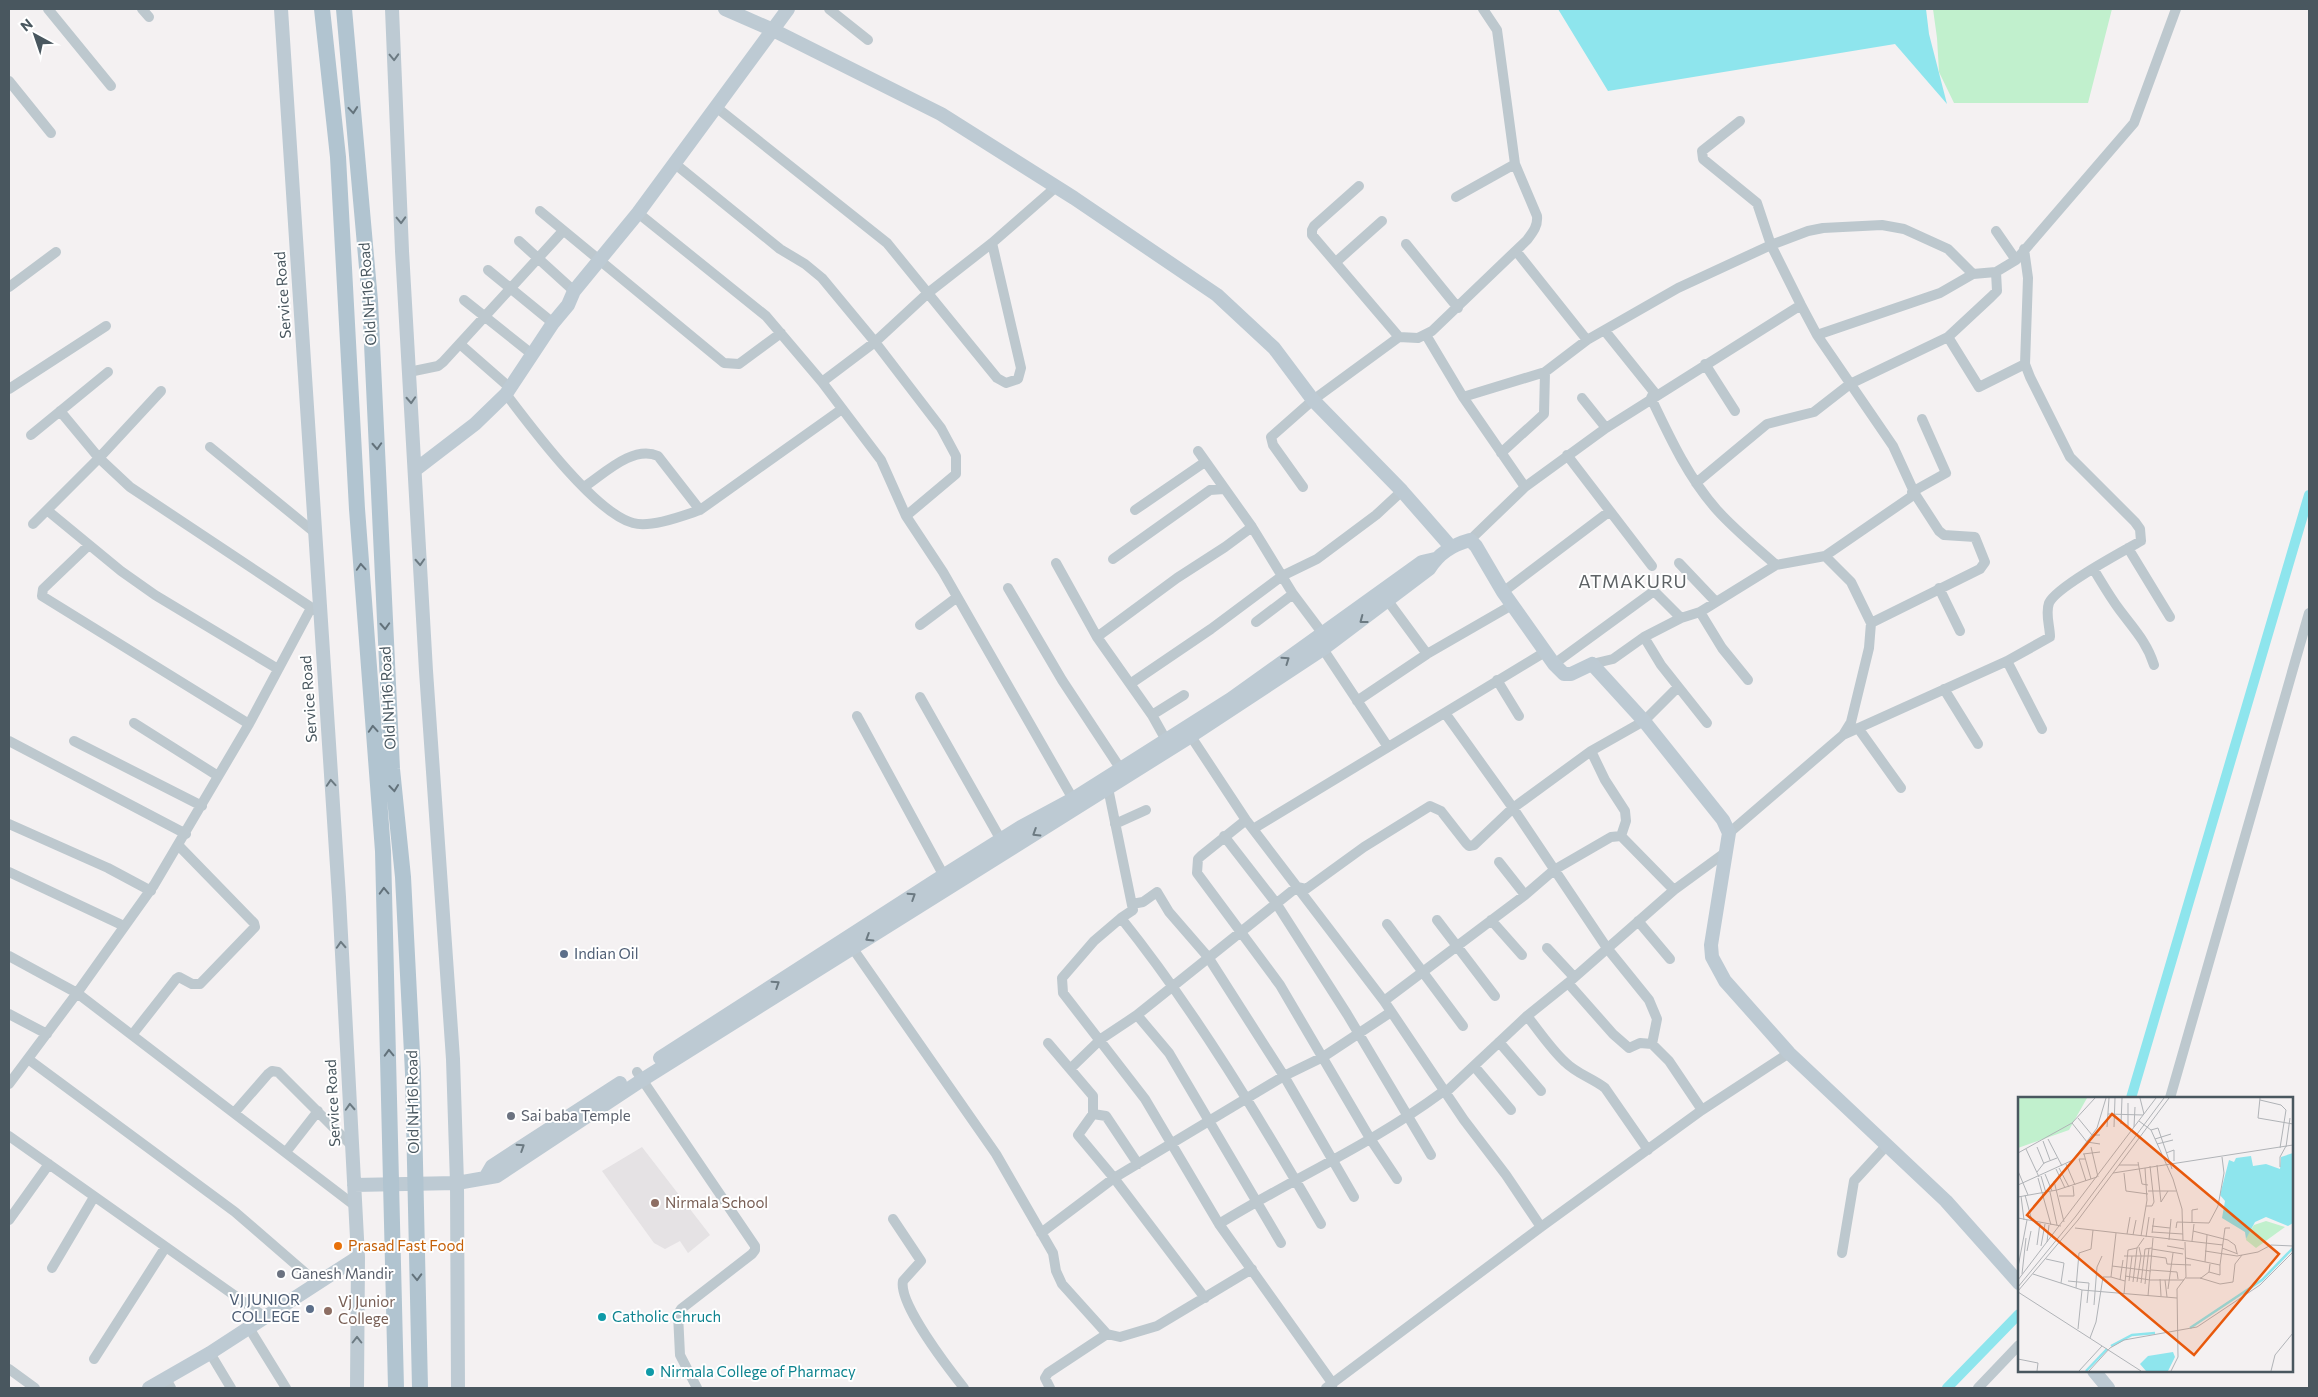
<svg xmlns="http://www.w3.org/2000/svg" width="2318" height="1397" viewBox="0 0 2318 1397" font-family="Commissioner,sans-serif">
	<rect width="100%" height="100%" fill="#f4f1f2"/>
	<path fill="#e5e2e4" d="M642 1147 710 1235 688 1253 680 1241 665 1249 654 1243 602 1171Z"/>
	<path fill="#c1f0cd" d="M1933 9H2112L2088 103H1954L1939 72 1937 38Z"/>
	<path fill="#8ee5ed" d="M1558 9H1926L1929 34 1947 104 1895 44 1608 91Z"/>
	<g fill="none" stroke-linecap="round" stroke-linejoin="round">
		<path stroke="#8ee5ed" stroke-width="10" d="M2131 1098 2309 495
			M1947 1388 2019 1314"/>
		<path stroke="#bdc8ce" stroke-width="10" d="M48 9 111 86
			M142 9 149 17
			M829 9 868 40
			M9 81 51 133
			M716 107 887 243 997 378 1006 383 1018 379 1021 368 992 243
			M674 163 780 249 805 264 822 278 875 342 941 428 956 456V474L906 516
			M1359 186 1314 226 1312 230V235L1399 337
			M1456 197 1515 164
			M540 211 724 363 739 364 781 333
			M638 213 766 316 822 382 881 460 906 516 943 572 1073 799
			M1996 231 2016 260
			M519 241 574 291
			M1406 244 1458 308
			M1516 251 1587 340
			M1336 262 1382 221
			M488 270 553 323
			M9 287 56 252
			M464 300 533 355
			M1605 331 1654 392 1651 398C1670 438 1688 477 1717 510 1735 530 1756 547 1776 565
			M1426 335 1463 397 1525 487
			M1817 335 1940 293 1973 274 1996 272
			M1948 337 1979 387 2025 364
			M461 345 509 387
			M1705 364 1735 411
			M409 372 438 366 443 362 563 231
			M822 382 875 342 928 293 992 243 1056 187
			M9 389 106 326
			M506 394C531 427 595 513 633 523 651 528 682 516 700 510L842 409
			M1463 397 1545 372 1587 340 1678 288 1771 245 1808 231 1823 228 1882 225 1904 229 1948 249 1973 274
			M1582 398 1606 428
			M60 411 99 458 130 487 315 610
			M31 435 108 372
			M210 447 314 532
			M1198 451 1252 527 1293 594 1323 634
			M1501 453 1544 414 1545 372
			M1567 455 1652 566
			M1696 483 1767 424 1814 412 1850 384 1948 337 1991 297 1997 291 1996 272 2016 260 2134 123 2176 9
			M584 487C605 473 633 445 658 456L700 510
			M1303 487 1273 445 1271 437 1313 400 1399 337 1418 338 1432 331 1527 240C1533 232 1538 226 1537 216L1515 164 1497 30 1483 9
			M1912 492 1946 473 1922 419
			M1135 510 1205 462
			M48 511 121 571 155 595 278 669
			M33 524 99 458 161 391
			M1470 540 1525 487 1606 428 1801 305
			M89 545 43 589 42 596 249 724
			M2128 548 2170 617
			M1113 559 1210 490 1224 489
			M1056 563 1097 637 1152 715 1166 740
			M1679 563 1716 602
			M2094 570C2102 583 2110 597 2119 609 2133 628 2147 642 2154 665
			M1008 588 1062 680 1120 768
			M1939 588 1960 631
			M1503 592 1610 511
			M1388 601 1427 654
			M1700 612 1722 648 1748 680
			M1256 622 1293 594
			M1871 623 1980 569 1985 562 1975 537 1944 535 1939 531 1915 494
			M920 625 956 598
			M1097 637 1177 578 1225 547 1252 527
			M1644 637 1661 665 1707 723
			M1323 649 1388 747
			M2007 661 2042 729
			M1554 664 1654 591 1681 618
			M1592 664 1613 659 1644 637 1681 618 1700 612 1776 565 1825 556 1915 494 1893 446 1817 335 1801 305 1771 245 1757 203 1703 159 1702 151 1740 121
			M1497 680 1519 716
			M1130 684 1211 629 1282 576 1317 559 1376 515 1402 491
			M1944 689 1978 744
			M920 697 1001 840
			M1357 701 1427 654 1512 605
			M1445 713 1513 808 1607 948 1649 1000 1657 1019 1652 1044
			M1152 715 1184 695
			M857 716 944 876
			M134 723 218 776
			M1858 728 1901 788
			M1188 732 1246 820 1384 1001 1464 1120 1506 1175 1541 1227
			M1843 735 2007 661 2050 637C2050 626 2045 614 2049 603 2056 587 2123 551 2141 541L2140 529 2135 522 2070 457 2030 377 2025 364 2028 278 2024 249
			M9 741 186 834
			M74 741 202 806
			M1591 751 1605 780 1625 811 1626 821 1621 836
			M1108 788 1133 910 1121 918C1197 1013 1260 1119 1321 1224
			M1246 820 1201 856 1198 859 1197 873 1280 985 1371 1140 1397 1179
			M9 824 108 868 151 891
			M1115 824 1146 810
			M1253 829 1545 652
			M1729 833 1843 735 1851 722 1869 648 1871 623 1851 582 1825 556
			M1224 836 1276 903 1347 1014 1431 1155
			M1499 862 1525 895
			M9 872 124 926
			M1132 904 1143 902 1157 892 1169 912 1208 957 1284 1076 1354 1197
			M1121 918 1094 941 1062 978 1063 993 1145 1099 1219 1224 1333 1384
			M1437 920 1495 996
			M1491 920 1522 955
			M1638 921 1670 959
			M1387 924 1463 1026
			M849 943 996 1154 1053 1253 1056 1271 1062 1284 1107 1334 1120 1337 1157 1326 1252 1269
			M1547 948 1574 977
			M9 956 77 993 354 1205
			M1568 983 1613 1034 1629 1048 1640 1043 1652 1044 1669 1061 1702 1110
			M1384 1001 1525 895 1554 870 1611 837 1621 836 1674 890
			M9 1014 47 1034
			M1137 1015 1169 1053 1281 1243
			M1527 1016C1539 1031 1551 1049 1565 1062 1577 1074 1592 1078 1605 1088L1648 1150
			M132 1035 176 979 179 977 192 984H200L255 927 254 923 179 846
			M1499 1042 1541 1091
			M1048 1043 1093 1096V1114L1106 1116 1138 1164
			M28 1059 235 1212 317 1283
			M1474 1066 1511 1110
			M1070 1069 1101 1039 1137 1015 1297 887 1306 889 1364 847 1430 806 1441 811 1466 843 1469 846 1474 845 1513 808 1591 751 1644 721 1678 687
			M637 1072 755 1246V1250L752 1254 681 1309 678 1314 680 1355 697 1388
			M9 1084 77 993 154 885 249 724 311 608
			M2170 1098 2309 613
			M234 1113 268 1074 272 1071 278 1072 352 1146
			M1093 1114 1078 1135 1114 1178 1205 1298
			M9 1136 265 1317
			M286 1152 318 1111
			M893 1219 921 1261 903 1281C898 1303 949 1369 964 1388
			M9 1220 49 1164
			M1219 1224C1292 1179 1372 1144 1441 1093L1446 1092 1527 1016 1568 983 1674 890 1726 852
			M1041 1233 1114 1178 1284 1076 1323 1057 1391 1012
			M1842 1253 1854 1181 1887 1145
			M52 1268 94 1197
			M249 1328 286 1388
			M210 1353 231 1388
			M94 1359 165 1248
			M9 1369 35 1388
			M166 1379 171 1388
			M1050 1388 1045 1378 1048 1373 1107 1334
			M1326 1388 1541 1227 1702 1110 1789 1053
			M1978 1388 2019 1345"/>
		<path stroke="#bdcad3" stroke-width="14" d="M281 9 339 897 358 1257 357 1388
			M392 9 402 251 426 671 453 1059 457 1183 458 1388
			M725 9 773 30 941 114 1074 198 1217 295 1274 348 1313 400 1402 491 1451 547
			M415 470 475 424 506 394 553 323 568 305 574 291 638 213 788 9
			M660 1058 935 881 1021 827 1073 799 1231 699 1422 562 1435 559
			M485 1178 492 1166 620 1083
			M354 1185 457 1183 497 1176 642 1080 1191 736 1323 649 1429 569C1439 553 1452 545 1470 540L1476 546 1503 592 1554 664 1564 674H1571L1592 664 1644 721 1723 820 1729 833 1711 945 1712 957 1725 981 1789 1053 1946 1201 2019 1283
			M2094 1371 2108 1388
			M149 1388 210 1353 358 1257"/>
		<path stroke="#b1c4d0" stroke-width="16" d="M322 9 338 157 357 509 383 851 396 1388
			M344 9 370 301 392 769 403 877 413 1073 420 1388"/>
	</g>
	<defs><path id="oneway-chevron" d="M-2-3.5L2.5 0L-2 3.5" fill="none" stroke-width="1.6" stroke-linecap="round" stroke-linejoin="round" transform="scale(1.25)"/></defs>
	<g stroke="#6c7a82">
		<use href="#oneway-chevron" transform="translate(394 57) rotate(88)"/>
		<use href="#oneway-chevron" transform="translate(401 220) rotate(88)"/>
		<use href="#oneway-chevron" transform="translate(411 400) rotate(87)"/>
		<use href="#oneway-chevron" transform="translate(420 562) rotate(87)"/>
		<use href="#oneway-chevron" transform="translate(1363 620) rotate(143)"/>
		<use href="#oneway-chevron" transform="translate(1286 660) rotate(-35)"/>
		<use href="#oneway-chevron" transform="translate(331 783) rotate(-94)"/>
		<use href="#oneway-chevron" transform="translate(1036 833) rotate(148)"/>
		<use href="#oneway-chevron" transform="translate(912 896) rotate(-33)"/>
		<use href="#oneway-chevron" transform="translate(869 938) rotate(148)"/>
		<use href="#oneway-chevron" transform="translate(341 945) rotate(-93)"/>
		<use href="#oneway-chevron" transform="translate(776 984) rotate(-33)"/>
		<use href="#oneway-chevron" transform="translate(350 1107) rotate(-93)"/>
		<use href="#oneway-chevron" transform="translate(521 1147) rotate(-33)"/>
		<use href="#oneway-chevron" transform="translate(357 1340) rotate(-90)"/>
	</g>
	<g stroke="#63727b">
		<use href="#oneway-chevron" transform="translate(353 110) rotate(85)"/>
		<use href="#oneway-chevron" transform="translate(377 446) rotate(87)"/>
		<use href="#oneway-chevron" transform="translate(361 567) rotate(-94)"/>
		<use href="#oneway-chevron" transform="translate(385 626) rotate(87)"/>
		<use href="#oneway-chevron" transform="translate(373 729) rotate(-94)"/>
		<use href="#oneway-chevron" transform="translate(394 788) rotate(84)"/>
		<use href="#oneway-chevron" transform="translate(384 891) rotate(-92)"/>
		<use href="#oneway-chevron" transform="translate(389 1053) rotate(-92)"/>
		<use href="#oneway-chevron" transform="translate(417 1277) rotate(88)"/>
	</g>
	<g fill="#5c6f8a" stroke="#fff" stroke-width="2">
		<circle cx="564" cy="954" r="5"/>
		<circle cx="310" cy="1309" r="5"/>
	</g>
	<g fill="#6b7280" stroke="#fff" stroke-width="2">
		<circle cx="511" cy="1116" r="5"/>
		<circle cx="281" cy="1274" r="5"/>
	</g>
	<g fill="#8d6e63" stroke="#fff" stroke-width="2">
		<circle cx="655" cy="1203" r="5"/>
		<circle cx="328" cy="1311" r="5"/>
	</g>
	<circle fill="#e8710a" stroke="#fff" stroke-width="2" cx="338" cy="1246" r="5"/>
	<g fill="#0f9aa8" stroke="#fff" stroke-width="2">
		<circle cx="602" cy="1317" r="5"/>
		<circle cx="650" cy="1372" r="5"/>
	</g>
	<g text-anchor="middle" stroke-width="4" stroke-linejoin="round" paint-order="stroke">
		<g font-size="15" fill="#49575f" stroke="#fff">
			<text transform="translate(368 294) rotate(-94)" y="5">Old NH16 Road</text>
			<text transform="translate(283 295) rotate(-94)" y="5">Service Road</text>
			<text transform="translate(388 698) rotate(-93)" y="5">Old NH16 Road</text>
			<text transform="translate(309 699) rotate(-94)" y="5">Service Road</text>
			<text transform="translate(413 1102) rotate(-91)" y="5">Old NH16 Road</text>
			<text transform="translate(333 1103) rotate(-93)" y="5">Service Road</text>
		</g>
		<g font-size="15" fill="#4e5e75" stroke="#fff" text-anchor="start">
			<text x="574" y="959">Indian Oil</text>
			<text x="300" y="1305" text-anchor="end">VJ JUNIOR<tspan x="300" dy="17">COLLEGE</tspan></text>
		</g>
		<g font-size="15" fill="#5b616d" stroke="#fff" text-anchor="start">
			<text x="521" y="1121">Sai baba Temple</text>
			<text x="291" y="1279">Ganesh Mandir</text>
		</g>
		<g font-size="15" fill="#785e54" stroke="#fff" text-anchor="start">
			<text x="665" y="1208">Nirmala School</text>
			<text x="338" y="1307">Vj Junior<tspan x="338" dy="17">College</tspan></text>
		</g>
		<g font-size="15" fill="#c56008" stroke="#fff" text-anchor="start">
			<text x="348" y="1251">Prasad Fast Food</text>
		</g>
		<g font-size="15" fill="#0d838f" stroke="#fff" text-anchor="start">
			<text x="612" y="1322">Catholic Chruch</text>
			<text x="660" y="1377">Nirmala College of Pharmacy</text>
		</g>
		<g font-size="18" letter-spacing="1" fill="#5e6366" stroke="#fff">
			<text x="1633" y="588">ATMAKURU</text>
		</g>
	</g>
	<g transform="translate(2018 1097)">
		<rect width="275" height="275" fill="#f4f1f2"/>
		<path d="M0 1H69L51 33 0 51ZM248 124 267 130 238 151 228 143 229 139 236 128Z" fill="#c1f0cd"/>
		<path d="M275 56V126L270 129 248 120 237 125 228 142 227 135 204 121 207 104 202 98 211 63 216 65 218 61 233 59 235 69 248 67 262 72 263 60ZM155 255 157 260 150 274H128L122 267 130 259Z" fill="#8ee5ed"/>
		<path fill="none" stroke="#8ee5ed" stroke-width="2.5" d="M172 231 244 183 275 151M93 249 114 238 137 236M68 274 89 252"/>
		<path fill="none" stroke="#b0b3b7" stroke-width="1" d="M122 1 126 17M242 1 240 21 275 27M242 3 263 8 268 13 262 51M110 6V29M90 17 125 18M60 21 74 38H82M121 24 133 33 155 82 164 112 165 144M54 26 69 45 82 47M103 27 104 1M89 30 91 1M96 30 97 1M116 30 117 10M133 33 140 31 154 72M30 42 44 69M137 42 153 37M25 44 32 63M139 47 155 43M19 50 26 67M73 50 80 80M268 50 272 21M8 52 21 80M0 56 54 26 77 1M148 56 156 53V64M65 57 82 55M66 57 73 82M67 62H61L68 84M120 65 124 87 130 88M48 67 57 88M101 68H120M139 68 143 105 150 94M262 70V60L268 49M41 71 51 90M38 72 47 91M0 74 10 98M19 75 26 66 39 61M95 76 275 48M106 76 108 94 130 97M27 77 34 94M23 79 28 96M20 81 33 128M36 84 46 125M0 88 55 63 79 31 88 1M130 94H158M32 95 39 128M7 98 14 124M3 99 6 123M41 99H56L55 89M0 100 39 93 79 80M128 109H134L136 105 132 69M0 121 43 129M174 126V113L180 112M134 129 152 131M57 131 205 148M158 131 159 125 191 126 200 109 206 76 204 60M175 134 210 143 217 148 219 156M134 135 165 137M98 136 93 180 107 184M134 136 136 121M109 137 112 120M115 138 118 123M123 139 129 103 127 71M128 140 131 120M151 143 153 122M174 144 176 127M29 145 31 128M19 148 22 126M23 149 27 127M149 149 166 152M204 151 220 157M134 152 165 157M9 154 13 134M187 154 219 159 240 155 253 148 275 149M106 159H133L148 161 149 167 173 168M168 161 202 168 207 131H212M28 162 46 166 43 186M187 165 189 138M94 169 133 174M0 170 9 123M133 173 159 175 160 182M191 175 202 178V168M4 177 8 141M15 177 64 193 159 201M107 179 132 183H166M168 181H183L191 175 192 167M182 181 202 187 215 185 217 167 224 158M142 182 143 199M0 183 138 1M102 183 105 163M147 183 149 200M50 184 71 186 69 206M111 184 114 159M115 185 119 151 126 141M119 185 123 159 121 150M123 186 127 152 134 151M127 187 131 151M0 190 58 119 146 1M58 191 61 156 73 152 75 133M150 192 155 156M0 194 60 123 151 1M0 195 123 274M106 197 110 153 119 151M130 199 135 141M76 208 79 170 84 159M60 232 64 193M72 241 78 225 85 180H93M0 262 20 266 19 274M61 274 84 249M71 274 92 251 106 243 179 230 242 188 275 155M153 274 160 260 159 192 168 180 167 145M253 274 257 258 275 236"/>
		<path fill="#e8590c" fill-opacity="0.15" stroke="#e8590c" stroke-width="2.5" d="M94 17 261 157 176 258 9 118Z"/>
		<rect width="275" height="275" fill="none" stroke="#49575f" stroke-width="2.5"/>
	</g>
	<rect width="2318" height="1397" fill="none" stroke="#49575f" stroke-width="20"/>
	<g transform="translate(35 35) rotate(320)" stroke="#ffffff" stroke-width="4" paint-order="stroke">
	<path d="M0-4L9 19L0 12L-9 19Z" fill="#49575f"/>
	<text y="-8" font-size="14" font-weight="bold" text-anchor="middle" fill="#49575f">N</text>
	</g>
</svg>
